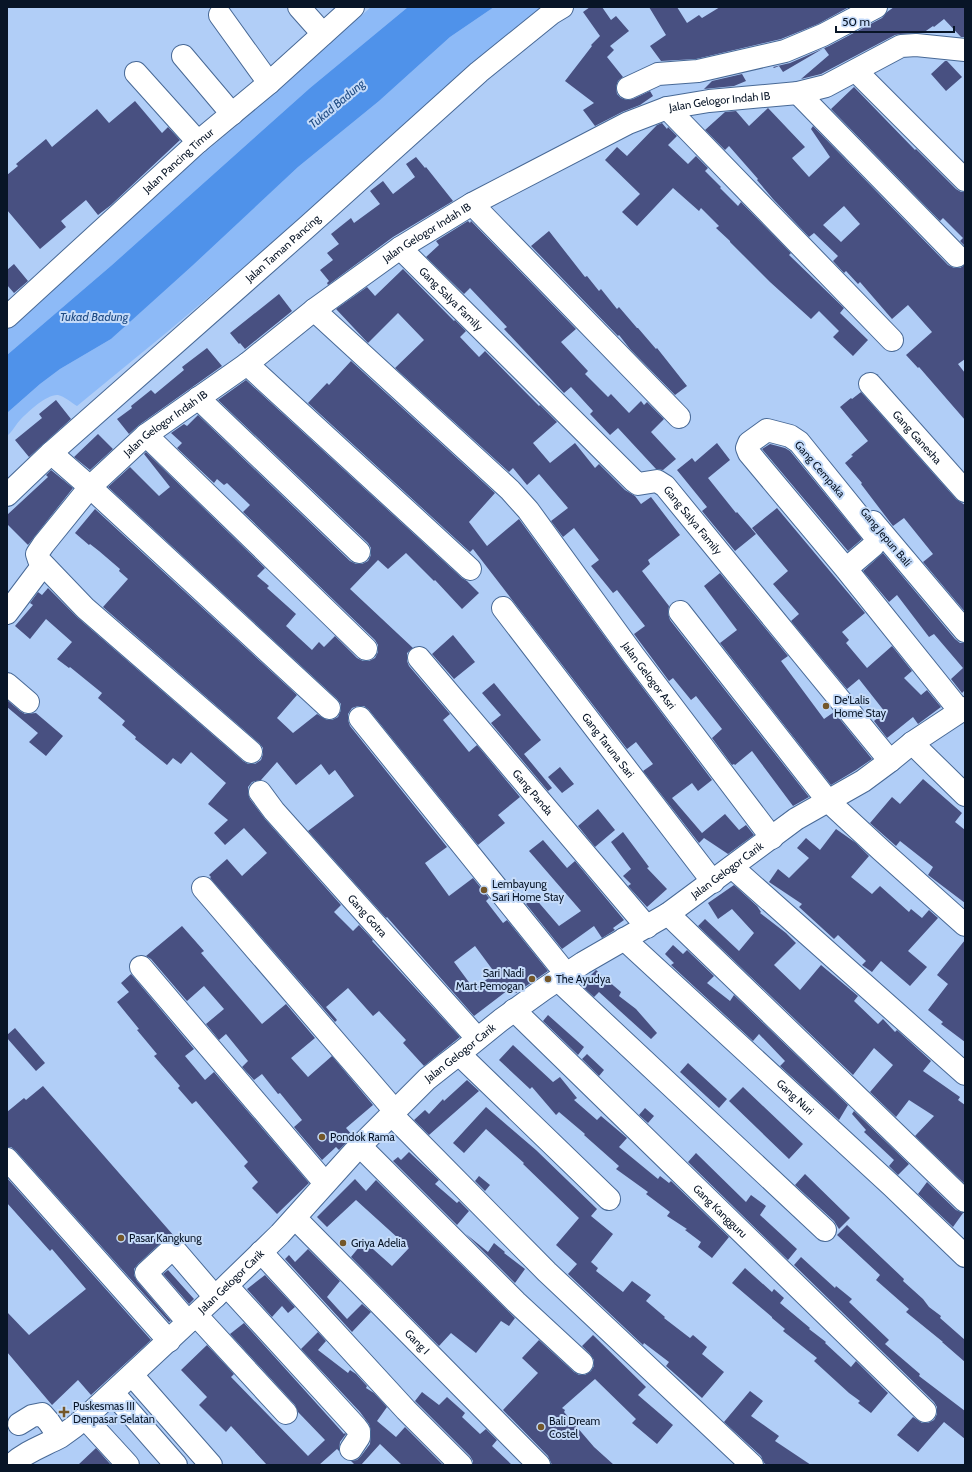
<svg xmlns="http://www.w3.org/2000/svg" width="972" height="1472" viewBox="0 0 972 1472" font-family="Cabin,sans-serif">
	<rect width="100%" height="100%" fill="#b1cef7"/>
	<path fill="#8dbaf7" d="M371 7H408L310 88 112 265 7 355V326L123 221 247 117Z
		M494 7H552L484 56 389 137 289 229 166 333 77 406C72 403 64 396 58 395 47 394 29 411 21 419 16 424 13 431 7 436V413L40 384 60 369 111 339 298 167 379 101 450 37Z"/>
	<path fill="#4f92ea" d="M408 7H494L450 37 379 101 298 167 193 265 111 339 60 369 40 384 7 413V355L112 265 310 88Z"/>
	<path fill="#485081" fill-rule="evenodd" d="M590 7H602L611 20 616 16 629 31 610 46 614 50 607 57 623 77 618 81 616 87 617 94 621 98 627 100 633 99 650 91 653 96 640 105 622 112 595 126 583 110 594 103 565 81 592 46 591 45 600 36 583 12Z
		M649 7H677L687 23 699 15 702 18 720 7H849L818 24 781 39 696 59 661 61 650 46 666 35Z
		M894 7H965V37H961L944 19 934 27 933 26 923 33 900 34 895 35 821 74 801 79 829 55 824 48 783 72 779 66 774 68 773 67 790 63 829 46 882 18 887 12Z
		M945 61H947L962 77 946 91 931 74Z
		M742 74 746 81 734 86 704 89 712 81Z
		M854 87 915 150 916 149 956 189 961 192H965V246L960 241 963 238 943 218 940 221 831 109Z
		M135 101 162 133 168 127 180 140 111 205 98 215 86 200 61 221 66 227 40 249 7 210V175L18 166 16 164 46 139 52 147 97 109 109 123Z
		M768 108 805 147 792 158 809 177 830 157 811 129 813 126 948 265 954 268H960L965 265V359L958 364 965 373V420L919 367 918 368 906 355 932 332 908 305 892 319 860 282 858 284 846 271 844 273 833 261 838 256 814 233 809 237 773 199 757 180 758 179 729 146 725 150 705 130 725 112 736 111 749 126ZM844 206 860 224 841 242 823 225Z
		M662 123 667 129 668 127 677 136 668 145 688 164 696 156 708 168 705 171 721 187 720 188 738 206 741 202 791 253 789 255 844 308 840 313 868 340 853 356 833 337 839 331 819 311 811 319 770 282 730 242V241L716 228 719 226 701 208 699 211 673 188 637 226 622 212 640 194 605 160 617 147 627 156 657 125Z
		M416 157 425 168 426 167 453 201 393 237 328 285 327 283 329 281 320 270 333 260 327 253 339 244 331 234 351 218 354 223 380 204 370 191 383 181 393 194 415 177 406 164Z
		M468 221 470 223 471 221 576 329 561 342 588 371 585 374 608 397 611 394 629 413 641 401 644 405 647 402 664 419 651 432 676 459 663 470 656 469 618 428 610 435 590 414 593 411 571 387 564 393 504 329 507 327 470 288 464 294 426 257 439 245 436 241Z
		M549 231 585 277 587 276 599 291 601 289 617 309 619 307 637 328H638L656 349 657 348 687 386 675 395 630 349 619 335 618 336 531 246Z
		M14 264 28 281 14 293 7 285V270Z
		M403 269 454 321 455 320 466 331 460 337 479 357 485 351 539 406 540 405 557 422 533 443 550 463 575 443 595 468 599 464 625 490 635 496 641 504 651 497 680 535 648 560 650 564 642 571 669 606 668 613 670 620 809 797 793 806 752 751 735 765 734 764 732 765 712 738 722 729 696 696 691 700 673 678 669 681 634 634 645 626 617 590 613 593 591 566 599 560 574 528 563 537 551 521 568 508 539 474 527 485 513 468 509 472 395 368 424 340 398 313 368 343 336 309 367 287 375 296Z
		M279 294 292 311 245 349 240 343 239 344 230 333Z
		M207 348 222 366 139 425 129 434 117 419 132 408 131 406 151 390 155 394 184 370 182 367Z
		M351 361 495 493 469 522 487 546 519 519 624 663 712 780 698 791 692 783 672 798 702 833 725 814 739 830 746 825 754 835 728 854 704 838 699 843 643 771 653 764 636 742 627 749 473 549 470 552 308 403 327 383 329 385Z
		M246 380 462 578 467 581 479 593 462 609 435 580 434 581 406 553 388 569 378 560 350 589 413 648 407 653V661L409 666 450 714 443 720 469 752 477 745 520 797 498 815 505 823 478 845 369 710 364 706H358L352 708 348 714V720L350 726 447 847 425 863 449 896 473 878 489 898 486 901 503 923 507 920 548 971 516 993 512 987 474 1016 387 917 386 918 308 831 354 796 335 770 329 775 321 764 296 785 277 762 261 780 252 782 248 787V793L250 799 265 819 341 905 334 912 353 931 359 925 373 940 372 941 460 1037 424 1066 403 1043 406 1040 379 1011 373 1016 348 988 326 1007 337 1020 335 1022 210 878 211 877 209 875 227 859 242 876 267 853 244 828 225 845 214 833 228 820 208 804 226 783 191 752 181 764 173 758 167 765 135 739 136 737 122 725 125 721 98 698 102 693 70 667 69 668 57 659 72 642 46 619 30 639 15 626 33 605 30 603 38 592 42 595 48 588 77 617 243 761 248 764H255L261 760 263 754V748L259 743 103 607 128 579 119 571 120 569 99 551 90 544 89 545 75 533 95 509 297 695 277 718 293 733 317 714 327 720H332L338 717 341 710V704L337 699 108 487 130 467 159 496 170 487 144 454 146 452 265 568 257 576 269 586 267 588 296 614 286 626 312 650 319 642 324 647 335 636 357 658 363 661H369L375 658 378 652V645L375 640 243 512 250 505 227 483 224 485 217 479 214 483 177 448 182 443 171 433 184 424 187 426 198 415 350 561 356 564H362L368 561 371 555V548L368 543 218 400ZM475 946 495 973 474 989 454 962Z
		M861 392 956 499 965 505V612L923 562 933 554 904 518 893 526 861 484 862 483 845 463 853 456 851 455 868 441 840 407 851 398 852 399Z
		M56 400 71 419 29 457 15 440 42 418 39 414Z
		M98 434 113 449 90 470 74 457Z
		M717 443 730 460 708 478 736 513 737 512 756 534 735 551 702 511 707 507 677 470 692 458 695 462Z
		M770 444 785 448 790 451 862 539 848 551 762 449Z
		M51 470 73 488 28 545 7 524V515L48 477 46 475Z
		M777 508 865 613 842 632 849 640 846 643 867 668 892 646 912 671 904 678 921 695 927 690 941 707 918 724 913 717 887 738 874 721 885 712 859 679 847 689 791 621 799 614 773 584 788 571 752 528Z
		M883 553 955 639 960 643H965V690L962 693 951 679 963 668 934 634 929 637 897 595 889 602 863 571Z
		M720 573 788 656 781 661 824 719 834 712 872 759 856 770 831 785 720 643 737 630 704 586Z
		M453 635 475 662 454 679 432 654Z
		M494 683 541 740 524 754 552 788 548 791 491 723 501 715 482 693Z
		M7 700 20 711 25 714 36 713 63 736 46 756 29 742 38 733 7 707Z
		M560 767 574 784 562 793 548 777Z
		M923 779 962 813 955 822 965 830V903L928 875 933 867 900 841 896 846 870 823 892 797 900 804Z
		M598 809 615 830 595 847 578 826Z
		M836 829 856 843 869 856 851 877 872 894 880 886 909 912 911 909 922 918 929 910 938 918 908 951 927 967 910 986 881 961 872 972 862 965 866 961 838 935 834 939 799 907 802 904 769 882 778 869 789 878 809 858 797 848 806 838 820 850Z
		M623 832 649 867 647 868 667 889 647 907 628 886 631 884 623 876 631 869 611 842Z
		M543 840 567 868 575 861 624 920 613 928 615 930 602 938 594 926 562 949 526 904 534 897 559 926 581 911 529 851Z
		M734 885 757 906 761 912 760 913 786 933 796 943 774 965 800 990 821 965 858 996 854 1001 878 1024 883 1019 895 1032 897 1030 931 1061 923 1071 960 1097 958 1100 965 1105V1184L915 1136 934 1116 909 1100 896 1117 870 1092 893 1065 874 1048 853 1075 698 926 705 919 739 951 754 933 732 909 718 919 708 903Z
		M182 926 204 951 201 953 262 1024 286 1004 315 1038 291 1058 308 1077 332 1056 373 1105 346 1128 353 1136 339 1150 336 1147 322 1160 294 1127 302 1120 280 1093 278 1094 262 1074 254 1080 242 1067 248 1061 226 1034 219 1040 206 1024 224 1009 204 986 187 1001 151 959 146 956Z
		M965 940V1042L941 1024 943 1022 928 1010 948 984 937 975Z
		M673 945 683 954 687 950 714 976 707 983 730 1001 734 995 848 1105 839 1120 780 1066 785 1061 759 1034 753 1041 671 965 674 963 665 954Z
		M596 970 607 980 621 992 619 996 636 1009 657 1033 651 1039 599 992 594 997 581 985Z
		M131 974 194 1049 185 1056 205 1080 214 1072 309 1183 277 1214 252 1188 258 1182 244 1166 248 1162 196 1101 192 1104 178 1088 180 1086 154 1056 157 1054 137 1030 139 1029 117 1002 129 992 121 983Z
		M548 1015 584 1047 578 1055 543 1021Z
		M15 1028 45 1063 36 1071 7 1038V1035Z
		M513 1045 553 1082 560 1077 577 1098 574 1100 597 1120 601 1116 627 1138 619 1147 658 1179 660 1176 669 1183 671 1181 729 1237 712 1258 698 1247 701 1242 685 1230 687 1229 667 1216 670 1212 646 1194 648 1192 616 1169 619 1166 584 1135 585 1134 559 1112 556 1115 532 1087 530 1089 499 1060Z
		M587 1054 604 1070 599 1076 582 1059Z
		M688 1063 727 1099 719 1108 680 1072Z
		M467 1080 479 1091 429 1135 414 1120 425 1110 429 1114 443 1099 444 1101Z
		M43 1086 174 1236H170L165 1239 138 1264 134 1269V1275L137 1281 171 1321 169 1322 16 1151 11 1147H7V1112L24 1098 26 1100Z
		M743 1087 803 1144 789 1159 729 1101Z
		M486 1107 536 1150 597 1209 591 1216 613 1234 591 1262 598 1268 596 1271 623 1292 632 1281 651 1295 646 1301 665 1317 664 1318 690 1338 693 1335 707 1347 702 1354 724 1372 702 1398 666 1366 669 1362 644 1343 643 1345 568 1274 577 1264 556 1245 579 1218 523 1164 524 1163 486 1129 464 1153 453 1143Z
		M645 1108 654 1116 648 1123 639 1115Z
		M854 1111 909 1164 898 1175 889 1166 894 1160 864 1132 866 1130 852 1114Z
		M409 1152 439 1180 435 1184 457 1203 459 1201 469 1211 457 1225 393 1161 398 1157 401 1160Z
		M696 1153 746 1202 751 1195 766 1206 760 1215 797 1249 788 1260 688 1162Z
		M805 1174 850 1218 839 1229 834 1221 795 1185Z
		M479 1176 490 1185 485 1191 475 1181Z
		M7 1178 151 1340 91 1395 78 1380 52 1405 7 1352V1312L29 1335 86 1289 52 1249 50 1251 7 1203Z
		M355 1179 366 1191 376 1180 515 1318 509 1326 501 1321 476 1353 451 1333 439 1346 351 1257 364 1241 392 1266 409 1248 356 1200 327 1227 317 1217Z
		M927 1182 956 1210 963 1213 953 1227 918 1194Z
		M847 1225 904 1279 903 1281 923 1299 929 1307 941 1316 940 1318 965 1340V1362L942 1342H943L906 1312 909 1309 876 1280 880 1275 837 1235Z
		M466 1234 488 1252 494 1243 505 1252 504 1253 525 1269 515 1283Z
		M308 1249 340 1281 327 1297 347 1319 362 1304 371 1312 352 1332 285 1259 289 1255 295 1262Z
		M801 1257 835 1288 836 1286 852 1299 849 1302 889 1340 885 1344 920 1374 919 1376 965 1411V1439L944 1422 918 1452 897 1435 913 1417 922 1423H928L934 1420 937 1414V1407L934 1402 794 1265Z
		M745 1268 772 1292 774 1289 784 1298 780 1303 810 1328 809 1329 826 1342 825 1343 851 1367 856 1361 888 1393 871 1413 858 1403 860 1401 849 1393 814 1361 817 1358 783 1331 785 1329 772 1318V1317L732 1283Z
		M168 1270 194 1299 189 1304 163 1274Z
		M265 1275 295 1307 288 1313 282 1306 272 1317 247 1289Z
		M244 1323 344 1434 345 1433 346 1434 340 1442 339 1451 337 1449 319 1465H267L231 1426 226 1432 199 1405 207 1397 181 1370 207 1345 234 1374 231 1377 308 1456 325 1440 298 1412 295 1405 230 1334Z
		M318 1332 326 1341 318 1350 348 1373 350 1370 356 1374 367 1386 366 1388 374 1393 387 1407 377 1421 396 1437 405 1427 443 1465H402L380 1444 361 1465H355L351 1461 357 1460 361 1456 370 1444 371 1431 369 1424 360 1412 301 1349Z
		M593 1335 646 1387 638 1395 673 1425 657 1444 632 1423 636 1419 595 1379 562 1408 565 1410 564 1412 594 1447 614 1465H552L548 1456 503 1410 538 1373 522 1358 539 1340 574 1372 579 1375H585L591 1371 594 1366V1360L590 1354 582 1346Z
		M750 1391 763 1401 751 1416 779 1436 775 1441 811 1465H767L764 1463 761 1456 724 1422Z
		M422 1392 439 1405 447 1397 465 1413 462 1417 480 1434 486 1429 497 1440 492 1446 512 1465H473V1461L470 1456 415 1401Z
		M96 1448 111 1465H78Z"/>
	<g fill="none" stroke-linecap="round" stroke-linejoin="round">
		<g stroke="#486996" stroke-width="24">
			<g id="minor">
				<path d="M299 7 323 34"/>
				<path d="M220 15 269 83"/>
				<path d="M183 56 232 114"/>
				<path d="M856 71 965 180"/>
				<path d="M136 73 198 142"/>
				<path d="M628 88 658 74 698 71 785 51 823 35 876 7"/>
				<path d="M798 93 957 256"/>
				<path d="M667 108 892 340"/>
				<path d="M472 204 679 417"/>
				<path id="s1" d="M400 248 634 481 638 484 657 481 665 486 890 761"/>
				<path id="s2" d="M314 310 510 490 528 510 634 656 772 838"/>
				<path id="s3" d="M7 317 198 142 269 83 353 7"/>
				<path d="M247 364 470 569"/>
				<path id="s4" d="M870 384 965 491"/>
				<path d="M198 398 359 552"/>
				<path d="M146 435 366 649"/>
				<path d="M51 453 90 487 329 708"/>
				<path id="s5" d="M7 495 51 453 308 226 479 72 552 13 562 7"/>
				<path d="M873 522 965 631"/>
				<path d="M846 569 873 546 876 542 875 536 799 442 790 436 767 430 749 443 747 448 749 453 846 569 960 711"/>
				<path id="s6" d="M503 608 713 882"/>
				<path d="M680 612 828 801 881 850 965 925"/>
				<path d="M7 613 43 565"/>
				<path id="s7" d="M419 658 647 927"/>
				<path d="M7 684 28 702"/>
				<path d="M360 718 567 975"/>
				<path d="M912 743 965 795"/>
				<path id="s8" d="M251 752 85 608 39 560 37 554 43 545 90 487 146 435 247 364 314 310 400 248 472 204 628 123 667 108 709 101 798 93 826 86 901 46 916 45 965 50"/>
				<path id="s9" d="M260 792 274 811 477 1038"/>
				<path d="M732 867 965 1074"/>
				<path d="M203 888 395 1111"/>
				<path d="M668 914 965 1201"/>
				<path id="s10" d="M624 939 892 1186 965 1256"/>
				<path d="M141 967 325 1183"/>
				<path d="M558 980 825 1230"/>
				<path id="s11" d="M514 1010 925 1411"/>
				<path d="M459 1054 609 1199"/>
				<path d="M391 1114 547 1272 752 1465"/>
				<path d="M360 1146 516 1302 582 1363"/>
				<path d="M7 1159 169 1341"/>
				<path id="s12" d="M295 1218 539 1465"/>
				<path d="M261 1252 406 1410 461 1465"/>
				<path d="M227 1286 356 1427 359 1431V1437L351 1449"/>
				<path d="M196 1315 286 1413"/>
				<path d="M188 1322 146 1273 173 1248 215 1297"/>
				<path d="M132 1375 211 1465"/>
				<path d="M113 1393 176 1465"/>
				<path d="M85 1418 128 1465"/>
				<path d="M19 1424 32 1416 42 1414 49 1422 59 1437"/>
				<path id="s13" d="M11 1465C25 1452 43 1446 60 1437 69 1431 77 1425 85 1418L215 1297 280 1234 353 1153 427 1079 446 1064 459 1054 501 1020 544 989 583 963 668 914 796 819 863 781 890 761 912 743 965 708"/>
			</g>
		</g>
		<use href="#minor" stroke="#fff" stroke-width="22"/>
	</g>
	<g fill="#74572a" stroke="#c5dbf9" stroke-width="1.5">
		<circle cx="826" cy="706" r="4"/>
		<circle cx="484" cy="890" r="4"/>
		<circle cx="532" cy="979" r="4"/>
		<circle cx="548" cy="979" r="4"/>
		<circle cx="322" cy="1137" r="4"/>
		<circle cx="121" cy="1238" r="4"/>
		<circle cx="343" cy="1243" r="4"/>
		<path d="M62 1406h4v4h4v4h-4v4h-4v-4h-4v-4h4z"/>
		<circle cx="541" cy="1427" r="4"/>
	</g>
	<g text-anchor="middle" stroke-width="4" stroke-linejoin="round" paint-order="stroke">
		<g font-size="11" fill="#081527" stroke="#c5dbf9">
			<text dy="4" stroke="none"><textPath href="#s8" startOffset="1125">Jalan Gelogor Indah IB</textPath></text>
			<text dy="4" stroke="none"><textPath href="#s3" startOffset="232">Jalan Pancing Timur</textPath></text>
			<text dy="4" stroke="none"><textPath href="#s8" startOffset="801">Jalan Gelogor Indah IB</textPath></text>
			<text dy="4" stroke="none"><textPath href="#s5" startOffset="370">Jalan Taman Pancing</textPath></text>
			<text dy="4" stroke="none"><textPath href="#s1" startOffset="72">Gang Salya Family</textPath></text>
			<text dy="4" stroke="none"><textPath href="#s8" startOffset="477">Jalan Gelogor Indah IB</textPath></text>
			<text dy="4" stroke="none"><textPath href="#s4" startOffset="71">Gang Ganesha</textPath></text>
			<text transform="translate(820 469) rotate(49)" y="4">Gang Cempaka</text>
			<text dy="4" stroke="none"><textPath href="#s1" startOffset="408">Gang Salya Family</textPath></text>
			<text transform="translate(886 537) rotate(50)" y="4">Gang Jepun Bali</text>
			<text dy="4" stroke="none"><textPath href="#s2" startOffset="498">Jalan Gelogor Asri</textPath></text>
			<text dy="4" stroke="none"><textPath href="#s6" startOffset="173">Gang Taruna Sari</textPath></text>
			<text dy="4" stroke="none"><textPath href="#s7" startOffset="176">Gang Panda</textPath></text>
			<text dy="4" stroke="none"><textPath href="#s13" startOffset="936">Jalan Gelogor Carik</textPath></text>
			<text dy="4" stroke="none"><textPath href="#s9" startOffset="164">Gang Gotra</textPath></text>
			<text dy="4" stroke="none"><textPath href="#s13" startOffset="612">Jalan Gelogor Carik</textPath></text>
			<text dy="4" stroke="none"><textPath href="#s10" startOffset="233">Gang Nuri</textPath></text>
			<text dy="4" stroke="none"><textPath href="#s11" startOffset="288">Gang Kangguru</textPath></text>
			<text dy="4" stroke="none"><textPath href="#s13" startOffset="288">Jalan Gelogor Carik</textPath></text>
			<text dy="4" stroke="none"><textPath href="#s12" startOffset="174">Gang I</textPath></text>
		</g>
		<g font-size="11" fill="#081527" stroke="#c5dbf9" text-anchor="start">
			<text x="834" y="704">De'Lalis<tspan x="834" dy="13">Home Stay</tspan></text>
			<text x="492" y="888">Lembayung<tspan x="492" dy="13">Sari Home Stay</tspan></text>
			<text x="524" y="977" text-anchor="end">Sari Nadi<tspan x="524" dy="13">Mart Pemogan</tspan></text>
			<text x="556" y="983">The Ayudya</text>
			<text x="330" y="1141">Pondok Rama</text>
			<text x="129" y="1242">Pasar Kangkung</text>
			<text x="351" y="1247">Griya Adelia</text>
			<text x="73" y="1410">Puskesmas III<tspan x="73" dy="13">Denpasar Selatan</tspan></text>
			<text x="549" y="1425">Bali Dream<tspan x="549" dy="13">Costel</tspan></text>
		</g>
		<g font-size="12" font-style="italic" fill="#1d4a83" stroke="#c5dbf9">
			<text transform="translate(337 104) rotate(-40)" y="4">Tukad Badung</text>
			<text x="94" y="321">Tukad Badung</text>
		</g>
	</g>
	<rect width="972" height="1472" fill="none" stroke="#081527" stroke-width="16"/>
	<path d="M836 26v6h118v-6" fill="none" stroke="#081527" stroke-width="2"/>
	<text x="842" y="26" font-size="12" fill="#081527" stroke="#c5dbf9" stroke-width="3" paint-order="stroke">50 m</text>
</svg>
